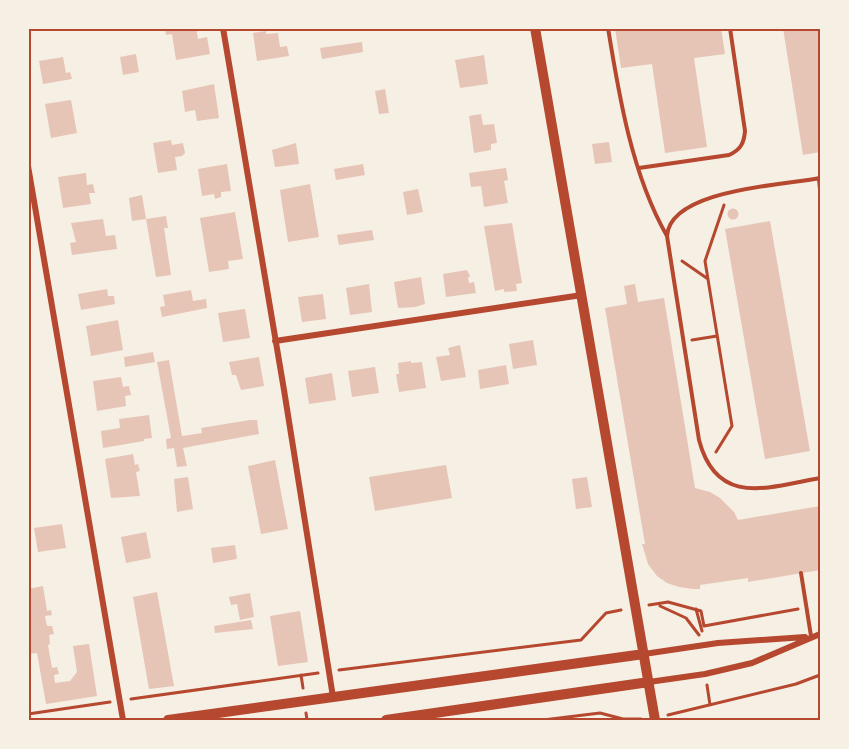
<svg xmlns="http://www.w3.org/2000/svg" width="849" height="749" viewBox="0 0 849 749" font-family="'Golos Text',sans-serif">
	<rect width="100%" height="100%" fill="#f6efe4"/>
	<path fill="#e6c5b7" d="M196 28 198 39 207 37 210 54 176 60 172 34 166 35 165 29Z
		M615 28H721L725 54 694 58 707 147 665 153 652 64 621 68Z
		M783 28H820V152L803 155Z
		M266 31V34L278 33 280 47 287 46 289 56 257 61 253 33Z
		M362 42 363 52 322 59 320 48Z
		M136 54 139 72 123 75 120 57Z
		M484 55 488 84 460 88 455 60Z
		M63 57 66 73 70 72 72 79 43 84 39 61Z
		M214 84 219 118 197 121 195 110 185 112 182 91Z
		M385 89 389 113 379 114 375 91Z
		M71 100 77 133 51 138 45 104Z
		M481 114 483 125 494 124 497 143 491 144V150L474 153 469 116Z
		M171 140 172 145 183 143 185 153 182 156 175 157 177 170 158 173 153 143Z
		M609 142 612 162 595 164 592 144Z
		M296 143 299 164 275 167 272 150Z
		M227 164 231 191 221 192V197L215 199 214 194 202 196 198 169Z
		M363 164 365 175 336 180 334 169Z
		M506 168 508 180 504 181 508 203 484 207 481 186 471 187 469 173Z
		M86 173 87 185 93 184 95 193H89L91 204 63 208 58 177Z
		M310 184 319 237 288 242 280 190Z
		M418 189 423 212 407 215 403 192Z
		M142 195 146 219 166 216 168 228H164L171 275 156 277 146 219 132 221 129 198Z
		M727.5 214a5.5 5.5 0 1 1 11 0a5.5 5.5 0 1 1-11 0Z
		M235 212 243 259 228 261 229 269 209 272 200 218Z
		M103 219 106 236 115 235 117 249 72 255 70 243 76 242 71 223Z
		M770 221 810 451 765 459 725 229Z
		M512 223 522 283 516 284 517 291 504 292V289L495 291 484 226Z
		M372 230 374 240 339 245 337 235Z
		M467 270 470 276 468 278 469 283 474 282 476 293 446 297 443 274Z
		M421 277 425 304 415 307 398 308 394 282Z
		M369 284 372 312 350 315 346 288Z
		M635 284 638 302 664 298 695 488 710 492 720 498 734 512 738 520 820 506V570L748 582V578L700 585V589H693L679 587 667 583 657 576 648 564 642 544H645L605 308 627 304 624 286Z
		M107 289 108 296H114L115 304 81 310 78 294Z
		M191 290 193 301 206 299 207 308 162 317 160 307 165 306 163 295Z
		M323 294 326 319 302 322 298 297Z
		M245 309 250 338 223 342 218 313Z
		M118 320 123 350 91 356 86 326Z
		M533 340 537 365 513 369 509 344Z
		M460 345 466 377 441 381 436 357 450 355 448 348Z
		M153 352 155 362 125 367 124 357Z
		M259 357 264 386 241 390 236 375H232L229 362Z
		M169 360 182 436 202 433 201 428 250 420H257L259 434 183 448 187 466 177 467 174 448 167 449 166 439 171 438 157 362Z
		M411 361V363L422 362 426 388 399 392 396 374H399L398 363Z
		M506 365 509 384 480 389 478 370Z
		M375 367 379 393 352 397 348 371Z
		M332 373 336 400 309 404 305 378Z
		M121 377 123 387 129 386 131 395 125 396 126 406 97 411 93 381Z
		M149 415 152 438 144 439V441L103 448 101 431 120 428 119 419Z
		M133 454 135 465 138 464 140 471 136 472 140 496 111 498 105 459Z
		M275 460 288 529 261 534 248 466Z
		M446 465 452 498 375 511 369 477Z
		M188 477 193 509 177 512 174 479Z
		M587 477 592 507 576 509 572 479Z
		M62 524 66 548 38 552 34 528Z
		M146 532 151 558 126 563 121 537Z
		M235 545 237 559 213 563 211 548Z
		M43 586 47 611 51 610 52 615 45 616 47 626H52L54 634 49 635 50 644 48 645 52 668 57 667 59 674 54 675 55 683 70 681 77 672 73 646 89 644 97 696 46 704 37 653 28 654V589Z
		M157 592 174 686 149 689 133 597Z
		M250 593 254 617 240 620 237 604 231 605 229 597Z
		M300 611 308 662 278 666 270 616Z
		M251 620 253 629 215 633 214 626Z"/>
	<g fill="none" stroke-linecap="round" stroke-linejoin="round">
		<path stroke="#b5482f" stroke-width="3" d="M682 261 708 279
			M692 340 717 336
			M716 452 732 426 705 261 724 205
			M649 605 668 602 701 611 704 626 798 609
			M660 606 686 618 699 635
			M696 609 702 631
			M339 670 581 640 606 613 621 610
			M301 675 303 688
			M707 685 710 705
			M131 699 318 673
			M306 713 307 720
			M28 714 110 702
			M668 715 796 684 820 675
			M543 720 600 713 623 719H641"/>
		<path stroke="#b5482f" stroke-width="4" d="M608 28C619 96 632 175 667 236
			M639 168 729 155C740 150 744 144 745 131L730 28
			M820 178C785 185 670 189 667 236L699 440C717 508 769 487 820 478
			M819 179 820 189
			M801 573 811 636"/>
		<path stroke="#b5482f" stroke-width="6" d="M223 28 284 390 333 697
			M28 166 123 720
			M275 341 582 295
			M644 654 718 643 805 637
			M649 682 705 674 752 663 820 634"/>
		<path stroke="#b5482f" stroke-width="10" d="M535 28 655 720
			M168 720 644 654
			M386 720 649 682"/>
	</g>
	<rect width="849" height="749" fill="none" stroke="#f6efe4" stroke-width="60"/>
	<rect x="30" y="30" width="789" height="689" fill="none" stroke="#b5482f" stroke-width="2"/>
</svg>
